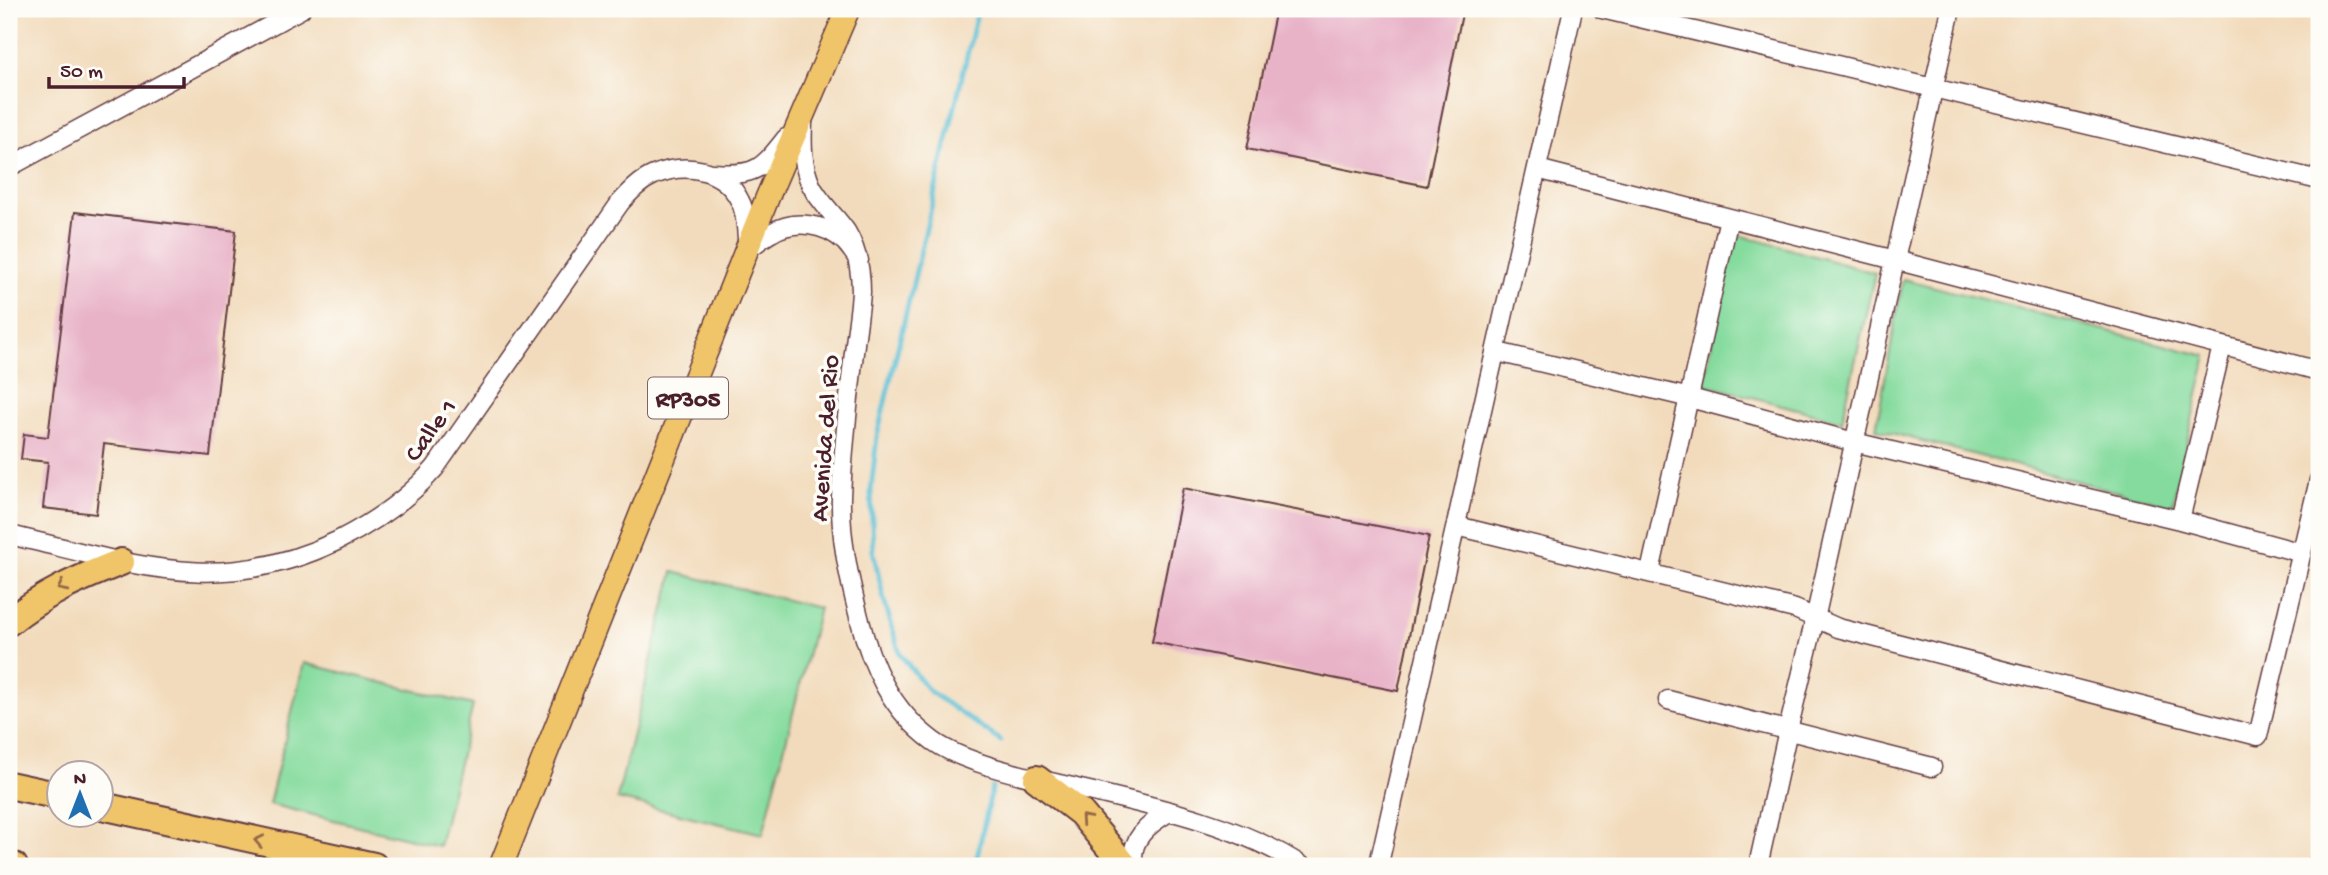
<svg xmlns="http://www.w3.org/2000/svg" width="2328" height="875" viewBox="0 0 2328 875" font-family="'Gochi Hand',sans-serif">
	<rect width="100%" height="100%" fill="#fdfcf7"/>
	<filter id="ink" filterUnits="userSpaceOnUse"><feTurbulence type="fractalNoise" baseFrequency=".0143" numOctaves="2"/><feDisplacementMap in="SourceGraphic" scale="14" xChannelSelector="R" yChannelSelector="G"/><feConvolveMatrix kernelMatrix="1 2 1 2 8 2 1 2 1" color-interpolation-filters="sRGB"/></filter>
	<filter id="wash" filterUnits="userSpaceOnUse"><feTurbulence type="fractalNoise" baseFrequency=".00686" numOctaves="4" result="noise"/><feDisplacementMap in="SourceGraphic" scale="28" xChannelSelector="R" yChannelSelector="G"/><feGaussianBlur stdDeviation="1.57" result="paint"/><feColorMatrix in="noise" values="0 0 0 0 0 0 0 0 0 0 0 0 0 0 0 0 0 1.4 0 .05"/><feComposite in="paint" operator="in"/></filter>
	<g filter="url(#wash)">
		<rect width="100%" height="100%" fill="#f2dbbc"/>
		<path fill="#85db9e" stroke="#687d64" stroke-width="2" d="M1736 234 1875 273 1842 421 1703 384Z
			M1903 279 2207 356 2172 506 1876 429Z
			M673 572 819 608 763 834 617 799Z
			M304 663 473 705 439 846 269 804Z"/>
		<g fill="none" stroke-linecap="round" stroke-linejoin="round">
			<path stroke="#56bed3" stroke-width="5" d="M978 9 877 436 871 491 873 550 884 600 900 654 929 691 1001 741
				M975 866 992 788"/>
		</g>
		<g id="blocks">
			<path fill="#e8b2c7" d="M1276 9H1463L1427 186 1247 149Z
				M75 212 236 231 210 456 104 444 96 514 43 508 48 462 21 459 24 434 48 437Z
				M1183 488 1429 536 1398 691 1152 642Z"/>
		</g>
	</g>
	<g filter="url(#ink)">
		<use href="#blocks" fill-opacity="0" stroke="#633b41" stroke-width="2"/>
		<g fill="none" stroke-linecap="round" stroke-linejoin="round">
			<g stroke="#633b41" stroke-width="21">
				<path id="minor" d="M1602 9 2319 180
					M803 123C802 144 802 165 811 185 820 203 835 215 846 231 857 249 861 271 861 292 860 309 857 327 855 344 849 395 843 446 841 497 840 538 849 578 859 617 871 666 891 710 933 741 965 764 1029 777 1068 786 1143 804 1238 823 1302 866
					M9 167 301 9
					M1537 169 1895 260 2319 371
					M714 173C755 176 761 170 786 138
					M1497 352 1690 398 1854 442 2180 520 2302 553
					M2180 520 2222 346
					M1457 526 1795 609 1838 628 2258 736 2319 480
					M9 535C130 562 216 599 337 541 375 522 407 500 435 468L620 203C630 192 640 181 654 175 686 162 724 168 740 201 747 214 746 234 748 249 756 244 763 237 771 233 794 219 825 223 845 242 850 247 854 254 859 260
					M1650 572 1729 218
					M1668 700 1932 767
					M2317 864H2319
					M1134 866C1128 840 1149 824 1169 812
					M1377 866 1380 859 1573 9
					M1758 866 1788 730 1815 619 1951 9"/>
			</g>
			<g stroke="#633b41" stroke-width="26">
				<path id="major" d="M501 866 768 196 848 9"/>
			</g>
			<g stroke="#633b41" stroke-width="30">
				<path id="highway" d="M9 622C43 594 80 578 121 562
					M1037 779 1081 813 1125 866
					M9 785 60 796
					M102 806 374 866
					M9 865 14 866"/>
			</g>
			<use href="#minor" stroke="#fff" stroke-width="18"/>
			<use href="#major" stroke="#f0c469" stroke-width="23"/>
			<use href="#highway" stroke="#f0c469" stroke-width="26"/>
		</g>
		<defs><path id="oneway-chevron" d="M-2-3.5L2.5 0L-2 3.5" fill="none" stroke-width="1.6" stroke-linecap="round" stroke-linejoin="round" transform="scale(1.75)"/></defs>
		<g stroke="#956947">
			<use href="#oneway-chevron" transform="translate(62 587) rotate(153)"/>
			<use href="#oneway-chevron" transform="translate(1085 819) rotate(-132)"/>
			<use href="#oneway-chevron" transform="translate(259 841) rotate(-168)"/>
		</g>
	</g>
	<g text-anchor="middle" stroke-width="7" stroke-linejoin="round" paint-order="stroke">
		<rect fill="#fdfcf7" stroke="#806168" stroke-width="2" x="648" y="377.5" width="80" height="41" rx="5"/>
		<g font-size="24" font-weight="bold" fill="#4a1f2b">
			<text x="688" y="406">RP305</text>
		</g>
		<g font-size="26" fill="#4a1f2b" stroke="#fdfcf7">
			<text transform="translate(429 429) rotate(-54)" y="9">Calle 1</text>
			<text transform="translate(823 438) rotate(-86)" y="9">Avenida del Rio</text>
		</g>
	</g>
	<rect width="2328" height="875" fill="none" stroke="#fdfcf7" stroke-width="35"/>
	<g transform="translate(80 794)"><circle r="33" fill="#fdfcf7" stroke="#b5a4a5" stroke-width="2"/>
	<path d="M0-5L12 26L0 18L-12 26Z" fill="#1f6fb2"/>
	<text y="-10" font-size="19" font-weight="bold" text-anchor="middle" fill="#4a1f2b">N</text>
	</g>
	<path d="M49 77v10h135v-10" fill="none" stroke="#4a1f2b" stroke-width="3.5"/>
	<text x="60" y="77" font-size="21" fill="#4a1f2b" stroke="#fdfcf7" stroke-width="5" paint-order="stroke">50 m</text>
</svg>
